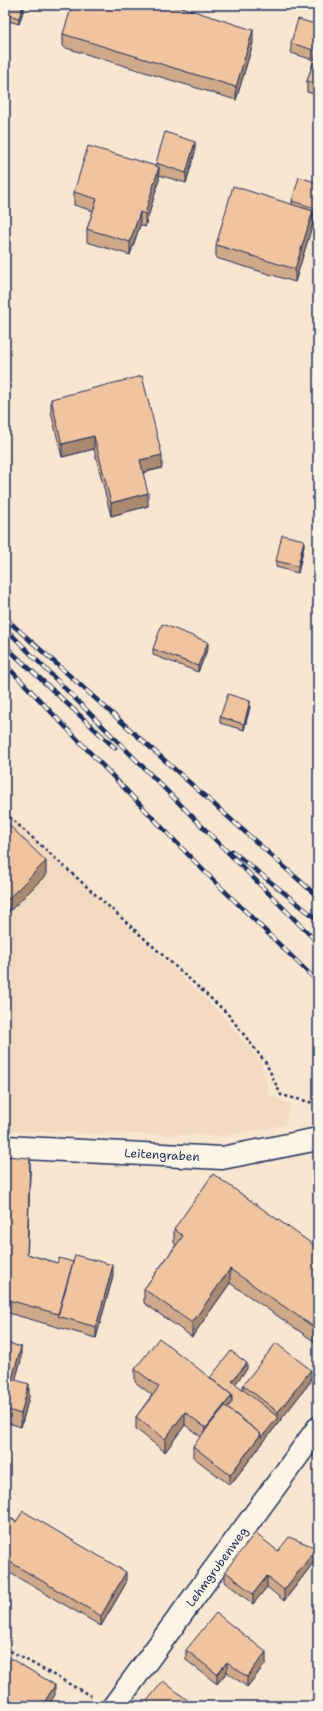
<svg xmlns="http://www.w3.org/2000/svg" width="323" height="1711" viewBox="0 0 323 1711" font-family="'Shantell Sans',sans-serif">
	<rect width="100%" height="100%" fill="#f9e6d0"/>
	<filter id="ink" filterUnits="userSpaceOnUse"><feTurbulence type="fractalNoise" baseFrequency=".025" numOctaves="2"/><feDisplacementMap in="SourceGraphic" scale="8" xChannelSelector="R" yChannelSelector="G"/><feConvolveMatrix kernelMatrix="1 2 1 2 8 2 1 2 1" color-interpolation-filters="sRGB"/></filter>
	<g filter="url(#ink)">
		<path fill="#f3d9c0" d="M5 810 224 1017 262 1064 269 1095 290 1104 285 1125 227 1136 5 1131Z"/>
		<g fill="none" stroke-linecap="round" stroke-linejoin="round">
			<g stroke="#1b2f5e" stroke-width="25">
				<path id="street" d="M5 1147 222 1158 318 1139
					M114 1706 318 1428"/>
			</g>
			<path stroke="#1b2f5e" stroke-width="2.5" stroke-dasharray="3 3" stroke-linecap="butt" d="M5 813 227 1013 266 1063 281 1095 318 1104
				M5 1648 91 1696"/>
			<use href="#street" stroke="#fcf5e5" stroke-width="22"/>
			<g stroke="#1b2f5e" stroke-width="4.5">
				<path id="rail" d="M5 618 318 897
					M5 628 318 943
					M5 646 115 748
					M5 664 202 869 318 982
					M232 851 318 920"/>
			</g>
			<use href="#rail" stroke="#fcf5e5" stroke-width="3" stroke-dasharray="9" stroke-linecap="butt"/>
		</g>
		<path fill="#cfa98a" stroke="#1b2f5e" d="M5 5H25L19 24 5 20Z
			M185 5 184 8 253 43 236 100 63 47V34Z
			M318 25V95L307 92V81L314 60 291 53V43Z
			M195 152 186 183 159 175V180L145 227 140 225 130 255 87 242V229L93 211 74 205V192L156 166V163Z
			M318 183V215L313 214V223L295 282 216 258V245L292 204V201Z
			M51 399 162 468 143 473 148 506 111 516 94 449 62 457 51 412Z
			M304 546 298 573 276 567V561Z
			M208 648 198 672 153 655V649Z
			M250 707 244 730 220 723V717Z
			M318 732V746L315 744V738Z
			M5 1156 30 1171 27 1254 57 1263 113 1276 96 1338 5 1312Z
			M174 1229 318 1248V1344L230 1283 192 1337 144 1303V1289L176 1245 174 1243Z
			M5 1342 21 1360 15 1380 29 1397 21 1427 5 1422Z
			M135 1369 210 1378 247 1369 235 1384 243 1390V1385L311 1381 230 1485 193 1457V1446L201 1437 185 1425 165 1452 136 1429V1417L152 1395 135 1382Z
			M5 1515 126 1583 101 1626 5 1570Z
			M278 1551 317 1558 284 1601 267 1587 253 1604 225 1582V1571Z
			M186 1650 266 1663 247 1687 227 1672 217 1684 186 1660Z"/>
		<path fill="#a98970" stroke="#1b2f5e" d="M23 5H25L19 24V18Z
			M181 5H185L181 20Z
			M253 30V43L236 100V87Z
			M195 142V152L186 183V173Z
			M159 167V180L145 227V214Z
			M313 211V223L295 282V269Z
			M140 212V225L130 255V242Z
			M94 436V449L62 457V444Z
			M162 455V468L140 473V460Z
			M148 493V506L111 516V503Z
			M304 540V546L298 573V566Z
			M208 642V648L198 672V666Z
			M250 701V707L244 730V724Z
			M46 861V875L5 916V902Z
			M30 1158V1171L27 1267V1254Z
			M113 1265V1276L96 1338V1327Z
			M230 1269V1283L192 1337V1323Z
			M21 1347V1360L12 1392V1379Z
			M247 1363V1369L232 1388V1381Z
			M311 1370V1381L230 1485V1475L261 1434 278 1417V1412Z
			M29 1384V1397L21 1427V1414Z
			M232 1395V1408L206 1441V1428Z
			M185 1412V1425L165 1452V1439Z
			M317 1548V1558L284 1601V1590Z
			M126 1572V1583L101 1626V1616Z
			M267 1576V1587L253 1604V1594Z
			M266 1652V1663L247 1687V1677Z
			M227 1662V1672L217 1684V1674Z
			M55 1685V1695L48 1706H42Z"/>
		<path fill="#f1c4a0" stroke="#1b2f5e" d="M5 5H23L19 18 5 14Z
			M72 5H181V7L253 30 236 87 63 34Z
			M298 19 318 25V84L307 81 317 51 291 43Z
			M165 132 195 142 186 173 156 163Z
			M88 146 159 167 145 214 140 212 130 242 87 229 97 199 74 192Z
			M299 177 318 183V209L292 201Z
			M233 186 313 211 295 269 216 245Z
			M142 376 162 455 140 460 148 493 111 503 94 436 62 444 51 399Z
			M282 535 304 540 298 566 276 561Z
			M162 624 208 642 198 666 153 649Z
			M228 694 250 701 244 724 220 717Z
			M318 732V739L315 738Z
			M5 821 46 861 5 902Z
			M5 1156 30 1158 27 1254 57 1263 59 1258 73 1262 58 1314 5 1299Z
			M213 1174 318 1248V1330L230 1269 192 1323 144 1289 183 1236 174 1229Z
			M75 1255 113 1265 96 1327 58 1316Z
			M159 1338 232 1395 206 1428 185 1412 165 1439 136 1417 159 1387 135 1369Z
			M5 1342 21 1347 12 1379 29 1384 21 1414 5 1409Z
			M276 1343 311 1370 278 1412 243 1385Z
			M231 1351 247 1363 232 1381 278 1417 261 1438V1434L227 1408 232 1402V1395L210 1378Z
			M225 1406 261 1434 230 1475 193 1446Z
			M23 1511 126 1572 101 1616 5 1559V1515L16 1522Z
			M255 1533 278 1551 289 1537 317 1548 284 1590 267 1576 253 1594 225 1571Z
			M216 1613 266 1652 247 1677 227 1662 217 1674 186 1650Z
			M5 1655 55 1685 42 1706H5Z
			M163 1681 195 1706H143Z"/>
	</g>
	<g text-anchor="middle" stroke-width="3" stroke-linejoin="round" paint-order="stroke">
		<g font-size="12" fill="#1b2f5e" stroke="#fcf5e5">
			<text transform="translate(162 1155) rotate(3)" y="4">Leitengraben</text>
			<text transform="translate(217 1567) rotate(-54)" y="4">Lehmgrubenweg</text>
		</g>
	</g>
	<rect width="323" height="1711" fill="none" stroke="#fcf5e5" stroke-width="20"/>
	<rect x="10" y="10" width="303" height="1691" fill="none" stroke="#1b2f5e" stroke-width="1.5" filter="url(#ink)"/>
</svg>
